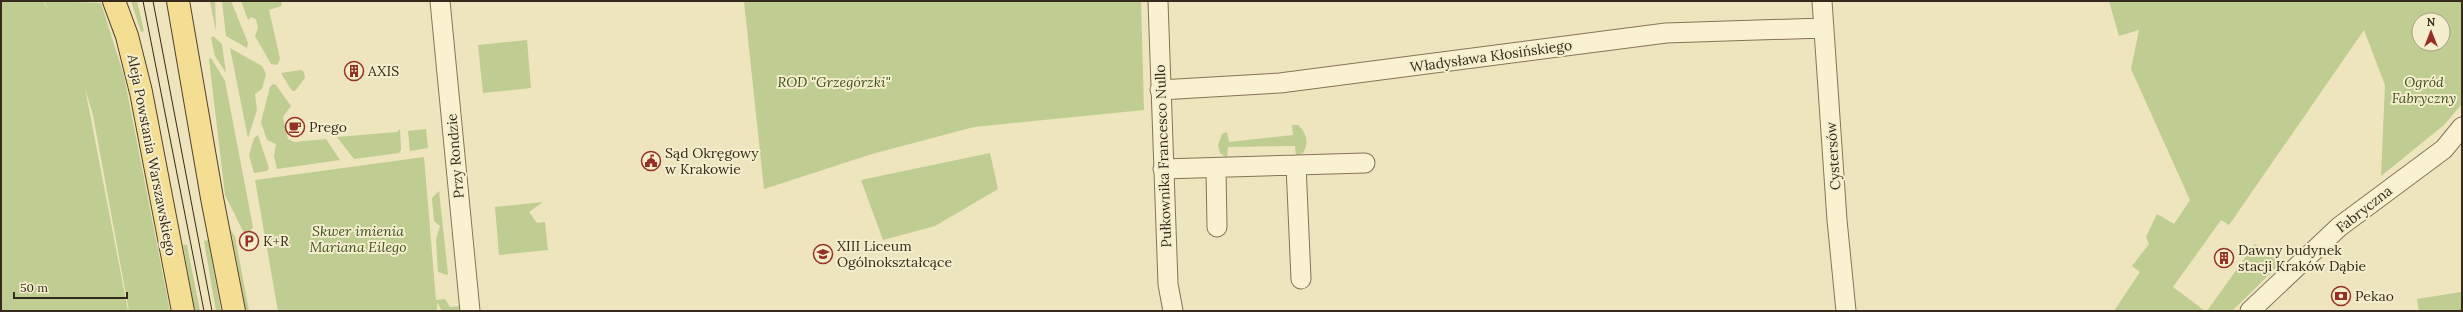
<svg xmlns="http://www.w3.org/2000/svg" width="2463" height="312" viewBox="0 0 2463 312" font-family="Lora,serif">
	<rect width="100%" height="100%" fill="#eee4bd"/>
	<path fill="#bfcc92" fill-rule="evenodd" d="M1 1H43L50 13 44 1 101 3 124 76 170 311H129L93 115 85 88 128 311H1Z
		M131 1H137L144 31 141 32Z
		M210 1H215L216 29 215 27Z
		M222 1H231L248 43 247 48 226 36Z
		M241 1H282L281 6 269 10 280 59 277 65 271 64 255 36 258 28 256 19 251 17 248 20Z
		M744 1H1141L1144 110 974 127 872 154 764 189Z
		M2109 1H2462V104L2444 125 2381 176 2385 85 2364 30 2229 225 2221 220 2173 287 2205 311H2114L2140 272 2132 266 2149 244 2146 237 2157 214 2174 224 2190 200 2131 69 2139 30 2119 36ZM2419 20H2443V44H2419Z
		M213 36 222 44 226 73 215 56 211 38Z
		M527 40 531 88 483 93 478 45Z
		M230 48 262 66 266 74 262 89 255 94 257 110 248 138Z
		M211 58 225 81 253 227 246 237 225 195 209 59Z
		M301 70 304 72 305 78 295 91H292L281 73Z
		M273 84 276 85 291 106 283 117 288 139 294 142 326 139 340 160 277 169 274 156 276 144 267 140 261 122 270 87Z
		M1292 125H1298C1307 133 1309 143 1303 153L1296 156 1295 146 1228 147 1227 158 1220 153 1218 145 1222 134 1227 132 1229 142 1293 135Z
		M400 129 401 150 399 153 354 159 337 137 397 132Z
		M426 129 428 148 410 151 408 131Z
		M258 135 269 168 267 171 254 173 249 155 254 138Z
		M990 153 998 189 935 226 883 240 861 180Z
		M424 157 436 300 445 299 450 307 462 306V311H442L437 302V311H278L255 180Z
		M439 191 448 274 447 275 438 272 436 239 440 226 434 221 432 198Z
		M543 202 529 212 537 223 545 222 548 250 499 255 495 207Z
		M231 230 235 237 249 311H246Z
		M208 240 221 311H216L204 241Z
		M2255 244 2281 263 2232 311H2207Z
		M183 245H187L200 311H195Z
		M2461 292 2462 311H2419L2417 299Z"/>
	<g fill="none" stroke-linecap="round" stroke-linejoin="round">
		<g stroke="#867456" stroke-width="21">
			<path id="minor" d="M440 1 470 311
				M1158 1 1168 284 1173 311
				M1822 1 1837 220 1846 311
				M1160 90 1280 83 1666 33 1823 28
				M1296 165 1301 279
				M1216 168 1217 227
				M1163 169 1365 163
				M2250 311 2339 227 2444 149 2462 127"/>
		</g>
		<g stroke="#53422b" stroke-width="24">
			<path id="major" d="M114 1 127 36 141 92 183 311
				M178 1 212 198 234 311"/>
		</g>
		<use href="#minor" stroke="#f9f1d0" stroke-width="19"/>
		<use href="#major" stroke="#f3de94" stroke-width="22"/>
		<path stroke="#352a1b" stroke-width="1" d="M143 1 204 311
			M153 1 212 311"/>
	</g>
	<defs>
		<g id="building-ring" transform="scale(1)"><circle r="9.5" fill="#f5eecd" stroke="#953026" stroke-width="1.5"/><path d="M-4-6H4V6H1V3H-1V6H-4ZM-2.5-4.3h1.7v1.8h-1.7ZM.8-4.3h1.7v1.8H.8ZM-2.5-1h1.7V.8h-1.7ZM.8-1h1.7V.8H.8Z" fill="#953026"/></g>
		<g id="cafe-ring" transform="scale(1)"><circle r="9.5" fill="#f5eecd" stroke="#953026" stroke-width="1.5"/><path d="M-5.5-4.5H6V0H3Q3 3.5 0 3.5H-2.5Q-5.5 3.5-5.5 0ZM3-3.2v2h1.7v-2ZM-6 4.5H4V6H-6Z" fill="#953026"/></g>
		<g id="civic-ring" transform="scale(1)"><circle r="9.5" fill="#f5eecd" stroke="#953026" stroke-width="1.5"/><path d="M-.6-6.5H3V-4.5H.6V-3L4-1V1h2V6H-6V1h2V-1L-.6-3ZM-1.2 2.5V6h2.4V2.5Z" fill="#953026"/></g>
		<g id="parking-ring" transform="scale(1)"><circle r="9.5" fill="#f5eecd" stroke="#953026" stroke-width="1.5"/><path d="M-3.5-5.5H1a3.5 3.5 0 0 1 0 7H-1V5.5H-3.5ZM-1-3.4V-.6H.8a1.4 1.4 0 0 0 0-2.8Z" fill="#953026"/></g>
		<g id="school-ring" transform="scale(1)"><circle r="9.5" fill="#f5eecd" stroke="#953026" stroke-width="1.5"/><path d="M0-5L7-2L0 1L-7-2ZM-4 1L0 2.5L4 1V4Q0 6-4 4Z" fill="#953026"/></g>
		<g id="bank-ring" transform="scale(1)"><circle r="9.5" fill="#f5eecd" stroke="#953026" stroke-width="1.5"/><path d="M-6-4H6V4H-6ZM0-2.3a2.3 2.3 0 1 0 0 4.6a2.3 2.3 0 1 0 0-4.6Z" fill="#953026"/></g>
	</defs>
	<g fill-rule="evenodd">
		<use href="#building-ring" x="354" y="71"/>
		<use href="#cafe-ring" x="295" y="127"/>
		<use href="#civic-ring" x="651" y="161"/>
		<use href="#parking-ring" x="249" y="241"/>
		<use href="#school-ring" x="823" y="254"/>
		<use href="#building-ring" x="2224" y="258"/>
		<use href="#bank-ring" x="2341" y="296"/>
	</g>
	<g text-anchor="middle" stroke-width="4" stroke-linejoin="round" paint-order="stroke">
		<g font-size="14" fill="#352a1b" stroke="#f5eecd">
			<text transform="translate(1491 56) rotate(-8)" y="5">Władysława Kłosińskiego</text>
			<text transform="translate(152 155) rotate(79)" y="5">Aleja Powstania Warszawskiego</text>
			<text transform="translate(455 156) rotate(-95)" y="5">Przy Rondzie</text>
			<text transform="translate(1163 156) rotate(-92)" y="5">Pułkownika Francesco Nullo</text>
			<text transform="translate(1833 156) rotate(-94)" y="5">Cystersów</text>
			<text transform="translate(2364 209) rotate(-38)" y="5">Fabryczna</text>
		</g>
		<g font-size="14" fill="#352a1b" stroke="#f5eecd" text-anchor="start">
			<text x="368" y="76">AXIS</text>
			<text x="309" y="132">Prego</text>
			<text x="665" y="158">Sąd Okręgowy<tspan x="665" dy="16">w Krakowie</tspan></text>
			<text x="263" y="246">K+R</text>
			<text x="837" y="251">XIII Liceum<tspan x="837" dy="16">Ogólnokształcące</tspan></text>
			<text x="2238" y="255">Dawny budynek<tspan x="2238" dy="16">stacji Kraków Dąbie</tspan></text>
			<text x="2355" y="301">Pekao</text>
		</g>
		<g font-size="14" font-style="italic" fill="#415222" stroke="#f5eecd">
			<text x="834" y="87">ROD "Grzegórzki"</text>
			<text x="2424" y="87">Ogród<tspan x="2424" dy="16">Fabryczny</tspan></text>
			<text x="358" y="236">Skwer imienia<tspan x="358" dy="16">Mariana Eilego</tspan></text>
		</g>
	</g>
	<rect width="2463" height="312" fill="none" stroke="#352a1b" stroke-width="4"/>
	<g transform="translate(2431 32)"><circle r="19" fill="#f5eecd" stroke="#a8a086"/>
	<path d="M0-3L7 15L0 10L-7 15Z" fill="#953026"/>
	<text y="-6" font-size="11" font-weight="bold" text-anchor="middle" fill="#352a1b">N</text>
	</g>
	<path d="M14 292v6h113v-6" fill="none" stroke="#352a1b" stroke-width="2"/>
	<text x="20" y="292" font-size="12" fill="#352a1b" stroke="#f5eecd" stroke-width="3" paint-order="stroke">50 m</text>
</svg>
